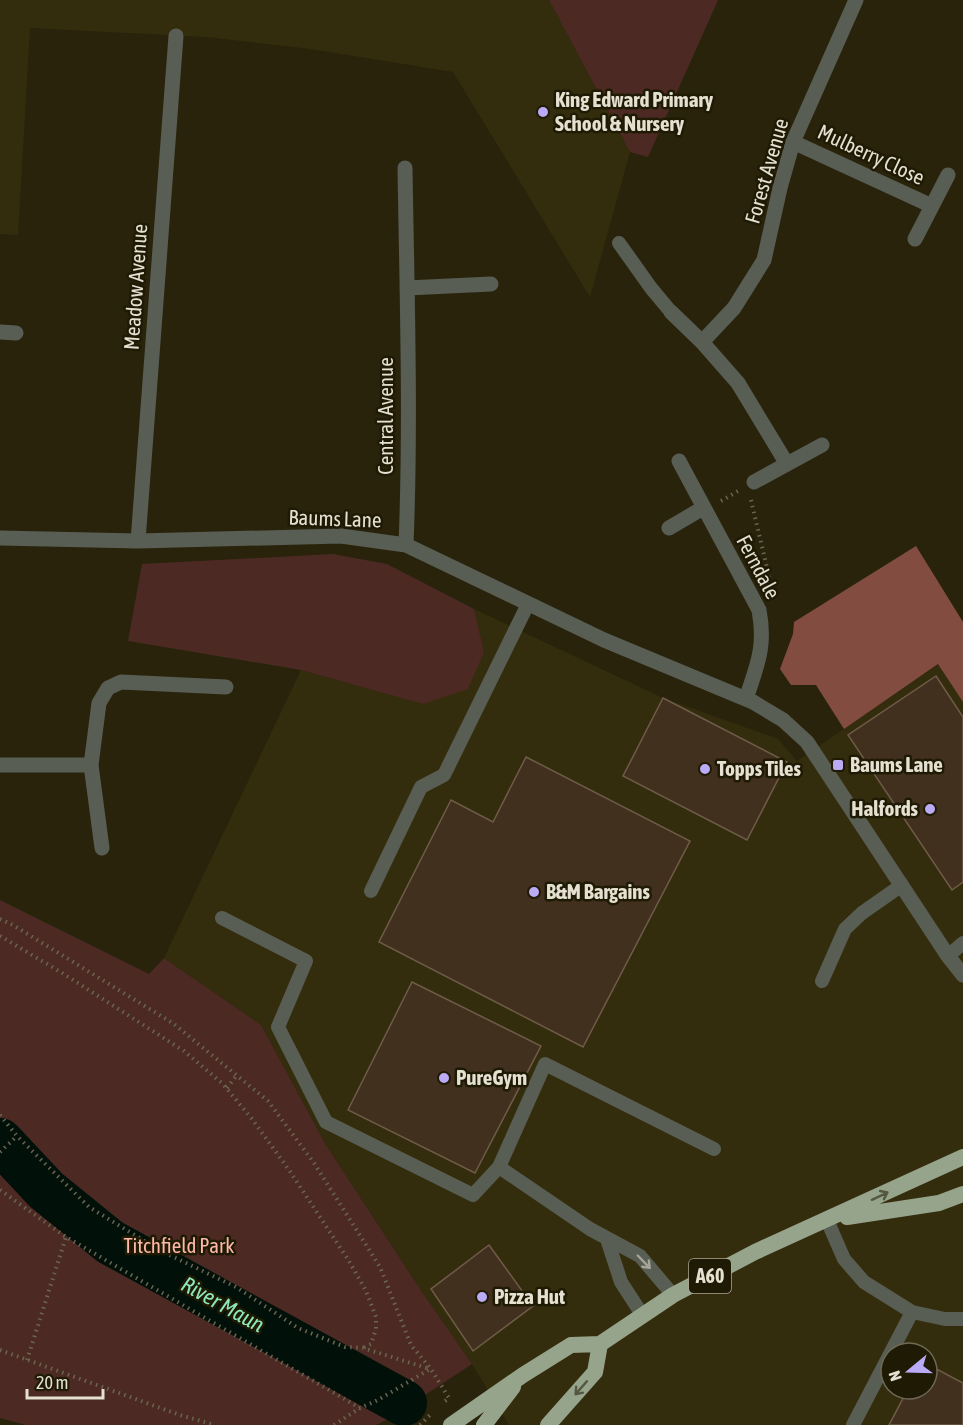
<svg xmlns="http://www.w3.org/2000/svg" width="963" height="1425" viewBox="0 0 963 1425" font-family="'Asap Condensed',sans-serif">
	<rect width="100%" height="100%" fill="#29230c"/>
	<path fill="#342d0d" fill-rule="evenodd" d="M0 0H549L630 152 590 297 453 72 311 49 207 37 30 28 18 235 0 234Z
		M474 609 663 698 778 739 797 761 939 664 963 702V1425H509L472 1364 422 1292 326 1145 261 1025 164 958 301 670 423 704 484 652ZM891 1353H927V1389H891Z"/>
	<path fill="#4c2a23" d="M549 0H718L648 157 630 152Z
		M333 554 387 564 474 609 484 652 468 689 423 704 301 670 128 641 142 564Z
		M0 900 149 974 164 958 261 1025 326 1145 422 1292 472 1364 390 1418 376 1425H26L0 1418Z"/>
	<path fill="#824c41" d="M916 546 963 622V702L938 664 844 729 816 685H791L780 669 793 634 794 622Z"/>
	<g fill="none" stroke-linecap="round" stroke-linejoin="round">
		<path stroke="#011008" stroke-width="46" d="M0 1141 46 1190 110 1242 404 1403"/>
	</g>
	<path fill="#42301e" stroke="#6f5b49" stroke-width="1.5" d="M936 676 963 717V882L952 890 848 735Z
		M663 698 787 762 747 840 623 776Z
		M526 757 690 841 583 1047 379 942 451 800 493 822Z
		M412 982 541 1046 475 1173 348 1110Z
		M489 1245 533 1306 473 1351 431 1289Z
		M927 1364 963 1383V1425H889L908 1389H927Z"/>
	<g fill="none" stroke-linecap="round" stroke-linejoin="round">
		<path stroke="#6a6552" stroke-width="4" stroke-dasharray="1.5 4.5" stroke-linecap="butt" d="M751 500 772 589
			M721 501 738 491
			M0 919 13 925 174 1024 268 1101 314 1163 380 1267 411 1345 431 1369 449 1398 444 1402
			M0 936 59 971 184 1051 223 1084 252 1119 289 1170 349 1261 366 1291 376 1317V1329L371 1344 363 1348
			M227 1088 237 1075
			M0 1115 17 1136 89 1207 159 1250 236 1287 298 1328 345 1347 363 1348 430 1369
			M0 1152 17 1136
			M0 1190 66 1237 360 1408 378 1400 430 1369
			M0 1350 180 1415 215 1425
			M27 1360 66 1237
			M334 1425 360 1408
			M420 1425 432 1413"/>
		<path stroke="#585e53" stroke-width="14" d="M619 243 651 288 671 312
			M371 891 421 787 444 775 528 604
			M222 918 306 961 278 1027 326 1122 473 1195 499 1167 545 1064 714 1149
			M948 956 963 943
			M822 981 845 929 862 913 902 885
			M499 1167 590 1229 640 1256 673 1295
			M827 1220 844 1259 864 1282 912 1312 945 1319H963
			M607 1239 621 1282 643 1316
			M853 1425 912 1312"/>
		<path stroke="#585e53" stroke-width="15" d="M793 142 932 206
			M405 168C407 294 411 420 406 545
			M915 239 948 175
			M407 288 491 284
			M671 312 702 342 738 383 787 464
			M0 332 16 333
			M702 342 734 308 764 260 780 188 793 142 856 0
			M679 461 759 610C766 647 757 665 746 699
			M754 482 822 445
			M669 528 703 508
			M0 538 138 541 341 536 406 545 604 640 753 702 783 720 807 742 948 956 963 975
			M138 541 176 36
			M0 765H91
			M102 848 91 765 99 703 108 688 121 682 226 687"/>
		<path stroke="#97a48c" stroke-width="16" d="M847 1217 939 1203 963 1194
			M451 1425 523 1375 571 1345 600 1344
			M484 1425 513 1387
			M548 1425 595 1372 600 1344 673 1295 755 1252 963 1157"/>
	</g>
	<defs><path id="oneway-shaft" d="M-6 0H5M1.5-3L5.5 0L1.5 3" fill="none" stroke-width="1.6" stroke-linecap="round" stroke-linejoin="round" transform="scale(1.5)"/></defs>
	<g stroke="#555841">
		<use href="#oneway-shaft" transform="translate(880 1196) rotate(-25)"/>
		<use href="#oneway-shaft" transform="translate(581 1388) rotate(131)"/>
	</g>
	<use stroke="#a5a699" href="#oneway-shaft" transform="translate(644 1262) rotate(46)"/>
	<g fill="#bbaaf6" stroke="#1f1a03" stroke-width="2">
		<circle cx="543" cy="112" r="6"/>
		<rect x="832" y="759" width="12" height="12" rx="3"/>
		<circle cx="705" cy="769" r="6"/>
		<circle cx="930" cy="809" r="6"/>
		<circle cx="534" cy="892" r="6"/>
		<circle cx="444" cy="1078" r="6"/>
		<circle cx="482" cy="1297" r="6"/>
	</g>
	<g text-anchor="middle" stroke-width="5" stroke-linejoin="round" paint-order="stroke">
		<rect fill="#1f1a03" stroke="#a9a595" stroke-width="1.5" x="689" y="1259" width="42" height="34" rx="4.5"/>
		<g font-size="20" font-weight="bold" fill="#e4e1d3">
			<text x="710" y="1283">A60</text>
		</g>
		<g font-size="21" font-weight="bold" fill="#e4e1d3" stroke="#1f1a03" text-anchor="start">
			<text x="555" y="107">King Edward Primary<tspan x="555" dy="24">School &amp; Nursery</tspan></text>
			<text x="850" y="772">Baums Lane</text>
			<text x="717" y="776">Topps Tiles</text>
			<text x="918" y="816" text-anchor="end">Halfords</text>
			<text x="546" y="899">B&amp;M Bargains</text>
			<text x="456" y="1085">PureGym</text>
			<text x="494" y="1304">Pizza Hut</text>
		</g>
		<g font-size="21" fill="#e4e1d3" stroke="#1f1a03">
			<text transform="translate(871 155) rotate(25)" y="7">Mulberry Close</text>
			<text transform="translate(767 171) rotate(-74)" y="7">Forest Avenue</text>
			<text transform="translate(136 287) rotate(-86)" y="7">Meadow Avenue</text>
			<text transform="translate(386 416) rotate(-90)" y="7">Central Avenue</text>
			<text transform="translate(335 519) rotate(2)" y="7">Baums Lane</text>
			<text transform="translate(758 567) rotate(62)" y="7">Ferndale</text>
		</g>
		<g font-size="21" fill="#feb8a9" stroke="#1f1a03">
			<text x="179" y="1253">Titchfield Park</text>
		</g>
		<g font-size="22" font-style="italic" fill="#8ee8bd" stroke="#1f1a03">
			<text transform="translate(223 1304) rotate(29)" y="8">River Maun</text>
		</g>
	</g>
	<g transform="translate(909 1371) rotate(251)"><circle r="28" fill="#1f1a03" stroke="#6e6a56" stroke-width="1.5"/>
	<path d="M0-4.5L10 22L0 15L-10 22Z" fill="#bbaaf6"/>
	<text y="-9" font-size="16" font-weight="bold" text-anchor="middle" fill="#e4e1d3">N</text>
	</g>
	<path d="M27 1389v9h76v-9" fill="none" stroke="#e4e1d3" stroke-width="3"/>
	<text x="36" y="1389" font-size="18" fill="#e4e1d3" stroke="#1f1a03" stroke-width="4.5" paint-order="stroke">20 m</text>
</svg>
